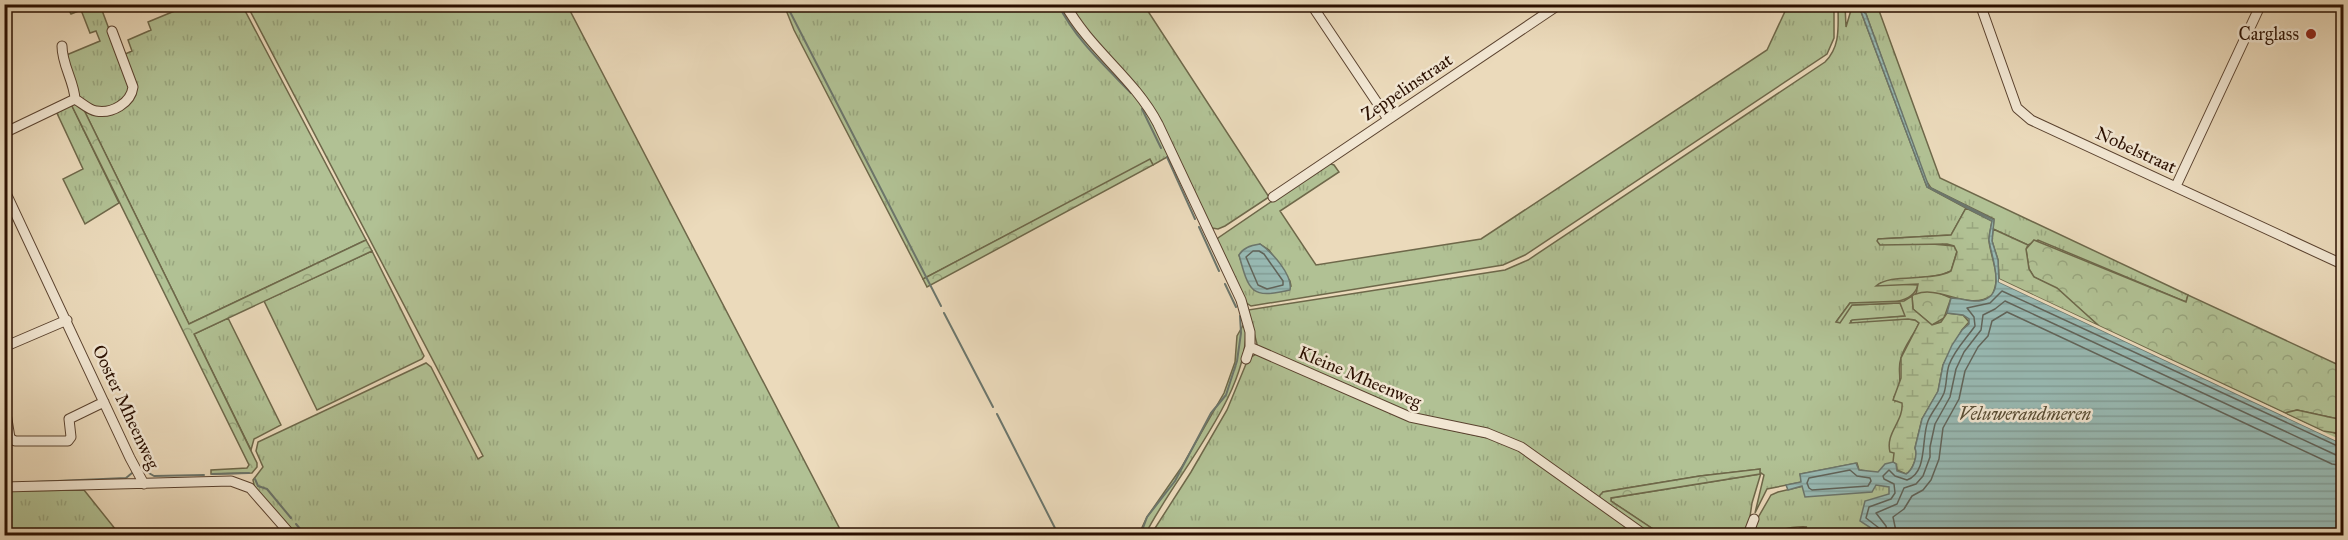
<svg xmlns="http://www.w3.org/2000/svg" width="2348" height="540" viewBox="0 0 2348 540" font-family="'IM FELL Great Primer',serif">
	<defs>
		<pattern id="grass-tufts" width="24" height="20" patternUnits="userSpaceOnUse" patternTransform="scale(1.5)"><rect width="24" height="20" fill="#b1c194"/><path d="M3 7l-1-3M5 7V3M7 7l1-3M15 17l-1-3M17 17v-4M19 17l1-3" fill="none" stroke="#98a57e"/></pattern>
		<pattern id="forest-crowns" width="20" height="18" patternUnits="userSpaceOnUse" patternTransform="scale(1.5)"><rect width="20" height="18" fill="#b1c194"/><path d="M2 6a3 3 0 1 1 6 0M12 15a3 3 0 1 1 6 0" fill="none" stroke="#98a57e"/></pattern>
		<pattern id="wetland-marsh" width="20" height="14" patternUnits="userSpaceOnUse" patternTransform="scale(1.5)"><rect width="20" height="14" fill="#b1c194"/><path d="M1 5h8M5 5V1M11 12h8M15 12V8" fill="none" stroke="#98a57e"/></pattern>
		<pattern id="water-rules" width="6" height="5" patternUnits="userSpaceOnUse" patternTransform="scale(1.5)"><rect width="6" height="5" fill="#98bab4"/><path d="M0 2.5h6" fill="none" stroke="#839f99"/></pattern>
	</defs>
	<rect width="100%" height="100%" fill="#ebdabb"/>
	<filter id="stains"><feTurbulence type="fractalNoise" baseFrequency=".00333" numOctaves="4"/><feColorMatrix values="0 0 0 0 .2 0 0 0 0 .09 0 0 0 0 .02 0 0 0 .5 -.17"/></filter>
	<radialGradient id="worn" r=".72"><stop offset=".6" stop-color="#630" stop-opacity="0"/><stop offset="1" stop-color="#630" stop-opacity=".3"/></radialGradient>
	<path fill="url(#grass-tufts)" stroke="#6e684a" stroke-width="1.5" fill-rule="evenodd" d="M66 5H100L131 88 124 102 98 110 78 98 64 56 100 41 96 31 90 33 81 10 71 14Z
		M176 5H242L366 240 189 324 82 106 98 114 133 97 123 55 132 51 128 40 151 30 148 22 177 10Z
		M247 5H567L843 535H297L255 490 253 480 263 467 256 451 258 442 426 363 431 367 478 459 483 456Z
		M784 5H1062L1121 76 1150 115 1169 156 1153 165 1150 160 923 279 794 30Z
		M1069 5H1144L1269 197 1225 226 1218 229 1212 228 1144 94 1083 26Z
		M1788 5H1834V38L1827 54 1525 255 1503 265 1251 306 1245 302 1217 240 1218 238 1328 163 1334 165 1339 172 1280 211 1316 265 1481 239 1767 50ZM1260 244 1269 250 1290 281 1291 286 1254 290 1245 273 1239 255Z
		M1838 5H1845L1846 27 1851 10H1856V5H1877L1940 178 2188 295 2186 302 2038 240 2028 245 1993 229 1994 219 1931 188 1925 179 1866 14 1860 9 1927 187 1966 208 1951 235 1878 239 1954 246 1957 251 1951 271 1941 275 1880 283 1918 285C1912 309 1871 302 1850 303L1836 322 1852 305 1900 303 1906 316 1850 321 1908 319 1915 320 1919 323C1914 335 1904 346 1901 358 1896 372 1905 380 1894 397L1895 401 1946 289 2004 274 2343 437V535H1770L1807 527C1788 525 1768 535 1748 535L1771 495 1778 492 1867 471 1859 470 1857 463 1800 474 1802 482 1767 489 1755 513 1764 475 1761 473 1752 503 1748 530 1741 534 1662 535 1611 501V498L1759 474 1760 469 1700 476 1603 492 1599 500 1527 447 1421 418 1258 347 1257 344 1248 310 1505 270 1528 260 1825 62C1841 46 1838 26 1838 5Z
		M71 104 119 203 85 224 63 179 83 169 56 111Z
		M372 251 424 356 422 359 317 410 264 301Z
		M228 318 281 425 254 439 251 450 194 334Z
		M1245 322C1254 390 1174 476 1145 535L1138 536 1147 517 1181 468 1224 393 1235 362 1237 336Z
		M1256 354 1428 425 1493 439 1513 446 1643 536H1150L1191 472 1227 410 1246 364 1251 357Z
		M84 490 120 535H5L4 491Z"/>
	<path fill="url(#forest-crowns)" stroke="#6e684a" stroke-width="1.5" d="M75 103 82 106 189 324 366 240 372 251 194 334 257 463V467L252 473 211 474V470L247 468 249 465 71 104Z
		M1150 159 1153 165 927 287 923 279Z
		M2034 240 2186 302 2188 295 2343 367V420L2297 410 2285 413 2099 326 2057 289 2034 277 2029 269 2026 249Z
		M1932 290 1951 298 1944 318 1932 325 1913 309 1912 296 1918 292Z
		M1760 469V474L1611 498V501L1662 535H1650L1599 500 1600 495 1603 492 1700 476Z"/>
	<path fill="url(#wetland-marsh)" stroke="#6e684a" stroke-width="1.5" d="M1966 208 1992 221C1991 228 1989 235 1989 241 1991 260 2002 276 1992 295 1969 312 1940 285 1916 294L1918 284 1876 286C1890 273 1931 282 1951 271L1957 252 1954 246 1947 244 1880 245 1877 241 1878 239 1951 235Z
		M1993 229 2028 245 2026 249 2029 269 2034 277 2057 288 2099 326 1999 279 1998 260 1992 241Z
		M1912 296 1913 309 1932 325 1941 322 1947 313 1963 315 1969 322 1962 330 1943 365 1938 392 1922 419 1915 448C1918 456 1913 470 1906 474L1897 470 1896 464 1893 462 1894 453 1890 452C1885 433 1904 421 1902 403L1893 400 1901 378V358L1919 323 1915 320 1908 319 1850 323 1852 320 1905 316 1900 303 1852 305 1840 323 1836 322 1850 303 1904 301Z
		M2297 410 2343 420V434L2323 431 2285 413Z"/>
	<path fill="url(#water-rules)" stroke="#6c766c" stroke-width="1.5" d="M1860 9 1866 14 1929 187 1994 220 1992 241 1998 260 1999 282 2343 444V535H1875L1871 528 1860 521 1865 501 1889 494V487L1876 485 1872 492 1805 497 1802 486 1788 490 1786 485 1801 482 1800 474 1856 463 1859 470 1878 472 1885 464 1893 462 1896 464 1897 471 1906 474C1913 470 1918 456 1915 448L1922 419 1938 391 1943 365 1952 345 1962 330 1969 324V319L1963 315 1947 313 1951 298C1960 298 1970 302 1979 301 2009 297 1991 257 1989 240 1989 234 1991 227 1992 221L1927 187Z
		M1260 244C1272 252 1293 275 1290 290 1251 299 1249 292 1239 255 1243 247 1252 245 1260 244Z"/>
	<path fill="#ebdabb" d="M1999 279 2343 441V444L1999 282Z"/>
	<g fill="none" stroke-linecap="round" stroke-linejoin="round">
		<path stroke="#61645a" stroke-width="1.5" d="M1253 251H1259L1264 254 1283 281V285L1267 289 1258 285 1246 257Z
			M1850 470 1857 476 1870 478 1871 481 1868 486 1812 490 1809 488 1807 483 1809 478Z
			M1881 536 1879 528 1866 518 1869 507 1891 499 1895 493 1894 484 1884 479 1883 476 1889 470 1895 476 1907 480C1928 473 1921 438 1928 421 1932 411 1940 403 1944 393 1947 384 1946 374 1949 365 1955 349 1966 339 1975 326L1974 317 1967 308 1990 303 2002 291 2344 449
			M1888 536 1886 526 1876 513 1897 504 1904 488 1916 484 1923 476 1930 457V447L1935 424 1950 397 1956 369 1964 352 1981 330 1983 315 1995 309 2005 301 2336 455 2344 457
			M1897 536 1893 517 1904 509 1912 496 1923 490 1931 480 1939 459 1943 428 1959 399 1965 371 1978 347 1988 336 1992 321 2007 312 2332 464 2344 466"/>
		<path stroke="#6c766c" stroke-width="2" d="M786 4 941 306
			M1058 4C1075 39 1105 66 1131 93
			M1142 109 1161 148
			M1167 157 1195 219
			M1199 227 1219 271
			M1225 284 1236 307
			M944 313 993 407
			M997 414 1059 536
			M142 469 154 476 204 475
			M212 474 249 473
			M255 479 258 486 267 489 291 518
			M34 482 126 478 132 473
			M296 524 306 536
			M1140 536 1147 517 1175 481 1211 413 1226 395 1237 361 1241 333 1240 316"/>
		<g stroke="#5a422f" stroke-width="11">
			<path id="minor" d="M1065 4C1090 50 1134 78 1158 124L1241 300 1250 332V347L1246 359
				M1311 4 1388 119
				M1980 4 2017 108 2031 120 2344 265
				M2334 4 2344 9
				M62 46C62 65 74 81 75 99
				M75 99C82 103 89 110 96 111 112 114 131 103 133 87L112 31
				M4 133 75 99
				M2176 186 2261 4
				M4 189 130 458 144 484
				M1273 197 1560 4
				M4 347 67 320
				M1250 347 1410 417 1487 433 1521 447 1646 536
				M4 401 10 438 15 441H68L71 437 69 419 104 402
				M4 487 231 481 250 488 292 536
				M1742 536 1749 532 1754 519"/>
		</g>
		<use href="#minor" stroke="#f2e7d3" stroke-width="9"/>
	</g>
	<circle fill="#8f2418" stroke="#f2e7d3" stroke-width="2" cx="2311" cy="34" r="6"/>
	<g text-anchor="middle" stroke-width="5" stroke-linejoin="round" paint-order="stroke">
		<g font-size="18" fill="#2a0f00" stroke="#f2e7d3" text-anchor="end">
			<text x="2299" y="40">Carglass</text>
		</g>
		<g font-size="18" fill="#2a0f00" stroke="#f2e7d3">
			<text transform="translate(1407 87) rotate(-34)" y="6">Zeppelinstraat</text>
			<text transform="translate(2136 150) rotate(25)" y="6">Nobelstraat</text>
			<text transform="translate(1360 377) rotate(23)" y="6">Kleine Mheenweg</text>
			<text transform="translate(126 407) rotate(65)" y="6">Ooster Mheenweg</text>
		</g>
		<g font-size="18" font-style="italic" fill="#594d34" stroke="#f2e7d3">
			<text x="2025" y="420">Veluwerandmeren</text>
		</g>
	</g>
	<rect width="2348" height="540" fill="none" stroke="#ebdabb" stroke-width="24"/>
	<rect x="6" y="6" width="2336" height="528" fill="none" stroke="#2a0f00" stroke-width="3"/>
	<rect x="12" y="12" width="2324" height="516" fill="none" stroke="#2a0f00" stroke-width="1.5"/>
	<rect width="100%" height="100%" filter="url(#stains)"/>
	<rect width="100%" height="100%" fill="url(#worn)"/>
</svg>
